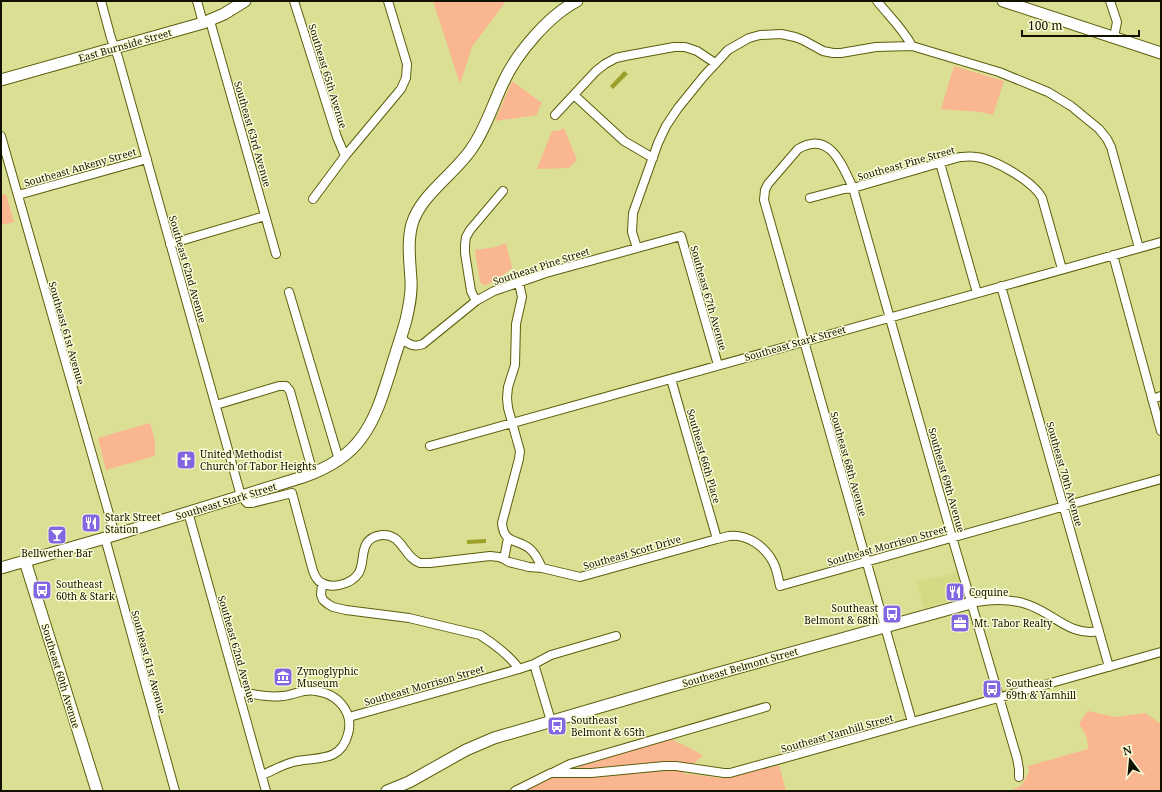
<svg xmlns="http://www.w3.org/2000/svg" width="1162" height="792" viewBox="0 0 1162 792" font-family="'Noto Serif',serif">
	<rect width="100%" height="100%" fill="#dbdf93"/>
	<path fill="#d4d984" d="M958 572 963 596 924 608 917 582 936 577 937 578Z"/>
	<path fill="#f9b690" d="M433 1H506L472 47 460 84Z
		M954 66 1004 81 993 115 980 112 941 109Z
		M512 81 542 103 539 108 537 115 495 121Z
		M564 128 577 160 569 168 537 169 552 131H557Z
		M6 194 14 222 1 225V195Z
		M506 243 512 268C505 273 491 286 483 285L480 282 475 250 496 247Z
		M150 423 155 441V456L106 470 98 438Z
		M1088 711 1115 717 1145 713 1161 724V791H1010L1022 785 1029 772 1028 766 1088 749 1087 738 1079 723Z
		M671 739 703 755 684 773 685 775 689 774 721 778 768 765 769 768 779 765 786 791H508L516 784 577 773 584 755Z"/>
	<path fill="#9da028" d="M624 71 628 74 613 89 610 86Z
		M486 539V543L467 544V540Z"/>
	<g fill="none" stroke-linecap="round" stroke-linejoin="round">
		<g stroke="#5c5e0c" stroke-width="10">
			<path id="street" d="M101 1 111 38 118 57 241 496 247 503H252L292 493 313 571C315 576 317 581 322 583 333 589 351 584 358 574 367 563 356 538 382 535 402 533 404 558 420 563 423 563 427 563 430 563L490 556 499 557 504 559 509 562 529 567 542 568 580 577 717 539C721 538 725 537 729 536 747 534 765 546 773 562 777 569 778 578 780 586L1161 479
				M197 1 203 23
				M294 1 337 137 345 156
				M877 1C889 16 903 29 912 46L999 72 1048 92 1071 106 1099 129 1107 139 1111 147 1139 248
				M1110 1 1117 22 1114 37
				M210 21 276 254
				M574 95 624 141 653 158
				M555 115 596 71 605 64 616 58 625 56 674 47H685L697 51 715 63
				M1 136 115 535
				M940 163 977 293
				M18 195 147 159
				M810 198 844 189 853 188 960 157C965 157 970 156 976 157 994 159 1033 181 1042 198L1062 269
				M313 199 345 156 401 89 406 78 407 64 388 1
				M170 244 265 216
				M637 248 632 232 633 213 658 143 666 126 678 108 704 76 728 50 749 38 760 35 781 34 795 37 803 40 823 51 833 53H841L876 47 912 46
				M1113 255 1161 431
				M519 283 522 297 516 324 515 365 508 387 507 398 508 408 520 451 519 459 502 523C504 545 517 538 530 549 536 554 539 561 542 568
				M1001 286 1109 667
				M289 292 339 460
				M476 301 471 291 465 253V245L466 237 470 230 503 191
				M401 338C408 344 414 348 423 344L476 301 494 291 546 273 681 236 718 365
				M671 379 717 539
				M1152 399 1161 396
				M216 405 279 386H286L290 391 313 473
				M430 446 1161 242
				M188 512 266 791
				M105 538 175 791
				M504 559 508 538
				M322 583 321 595 323 600 328 604 333 607 346 610 409 618 480 635C493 643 511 657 519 669
				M971 603C990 599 1008 598 1026 604 1053 612 1069 637 1099 631
				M534 664 551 721
				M238 691C253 694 268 698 283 696 295 695 304 688 316 691 330 693 341 700 347 713 350 720 350 727 348 734 340 764 316 756 293 762 282 765 272 771 262 775
				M349 717 519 669 534 664 551 655 616 636
				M912 722 764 200 765 190 768 184 798 149C830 130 842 165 853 188L952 537 1017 758 1019 769V777
				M554 772 570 764 766 707
				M515 791 551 773H591L664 766H676L724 773H730L792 756 1161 652"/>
		</g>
		<g stroke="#5c5e0c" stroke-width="13">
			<path id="secondary" d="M1003 1 1161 53
				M1 80 203 23 224 14 245 1
				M25 561 97 791
				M1 568 105 538 303 477C326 469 348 457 362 437 376 418 383 394 390 372 395 355 401 338 406 320 409 307 412 294 411 281 410 262 407 242 412 224 421 194 455 174 472 148 486 128 493 104 503 83 516 54 549 15 577 1
				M387 791 409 782 466 750 494 738 665 688 971 603"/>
		</g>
		<use href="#street" stroke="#fff" stroke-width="8"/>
		<use href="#secondary" stroke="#fff" stroke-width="11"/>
	</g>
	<defs>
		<g id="church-square" transform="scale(1)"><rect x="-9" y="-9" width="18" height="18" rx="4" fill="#8366e1" stroke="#fbfdd8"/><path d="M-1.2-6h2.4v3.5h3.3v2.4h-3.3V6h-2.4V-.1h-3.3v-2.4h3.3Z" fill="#fff"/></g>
		<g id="restaurant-square" transform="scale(1)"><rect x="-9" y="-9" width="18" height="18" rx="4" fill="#8366e1" stroke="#fbfdd8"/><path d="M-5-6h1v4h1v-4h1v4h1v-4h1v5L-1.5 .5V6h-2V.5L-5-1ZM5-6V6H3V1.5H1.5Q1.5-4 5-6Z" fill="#fff"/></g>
		<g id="bar-square" transform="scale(1)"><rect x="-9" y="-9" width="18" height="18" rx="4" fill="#8366e1" stroke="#fbfdd8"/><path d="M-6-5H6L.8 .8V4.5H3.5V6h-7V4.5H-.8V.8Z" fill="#fff"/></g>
		<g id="bus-square" transform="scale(1)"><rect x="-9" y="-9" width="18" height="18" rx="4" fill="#8366e1" stroke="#fbfdd8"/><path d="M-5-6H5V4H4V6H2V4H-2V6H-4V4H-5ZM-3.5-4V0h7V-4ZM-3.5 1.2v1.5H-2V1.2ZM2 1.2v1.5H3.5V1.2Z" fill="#fff"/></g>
		<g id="office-square" transform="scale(1)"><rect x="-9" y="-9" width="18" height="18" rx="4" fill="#8366e1" stroke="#fbfdd8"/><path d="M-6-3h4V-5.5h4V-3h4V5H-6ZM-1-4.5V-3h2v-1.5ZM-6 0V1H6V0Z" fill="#fff"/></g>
		<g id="museum-square" transform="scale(1)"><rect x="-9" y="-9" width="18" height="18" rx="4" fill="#8366e1" stroke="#fbfdd8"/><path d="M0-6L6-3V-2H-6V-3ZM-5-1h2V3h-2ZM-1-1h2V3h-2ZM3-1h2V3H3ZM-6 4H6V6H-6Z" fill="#fff"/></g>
	</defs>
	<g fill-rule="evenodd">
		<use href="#church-square" x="186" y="460"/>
		<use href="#restaurant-square" x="91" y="523"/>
		<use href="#bar-square" x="57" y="535"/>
		<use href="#bus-square" x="42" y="590"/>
		<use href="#restaurant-square" x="955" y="592"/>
		<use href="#bus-square" x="892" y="614"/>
		<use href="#office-square" x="960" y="623"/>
		<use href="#museum-square" x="283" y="677"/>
		<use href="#bus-square" x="992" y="689"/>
		<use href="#bus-square" x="557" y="726"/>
	</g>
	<g text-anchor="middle" stroke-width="3" stroke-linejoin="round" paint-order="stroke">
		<g font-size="10" fill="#110" stroke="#fbfdd8">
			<text transform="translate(125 45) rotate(-16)" y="4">East Burnside Street</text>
			<text transform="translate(328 76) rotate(73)" y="4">Southeast 65th Avenue</text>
			<text transform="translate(253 134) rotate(74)" y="4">Southeast 63rd Avenue</text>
			<text transform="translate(906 163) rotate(-16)" y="4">Southeast Pine Street</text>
			<text transform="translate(80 167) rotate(-16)" y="4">Southeast Ankeny Street</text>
			<text transform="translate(541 266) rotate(-18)" y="4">Southeast Pine Street</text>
			<text transform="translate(188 269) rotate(74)" y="4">Southeast 62nd Avenue</text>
			<text transform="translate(709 298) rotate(74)" y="4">Southeast 67th Avenue</text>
			<text transform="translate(67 333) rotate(74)" y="4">Southeast 61st Avenue</text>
			<text transform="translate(795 343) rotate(-16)" y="4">Southeast Stark Street</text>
			<text transform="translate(704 456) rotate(74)" y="4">Southeast 66th Place</text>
			<text transform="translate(849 464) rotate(74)" y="4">Southeast 68th Avenue</text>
			<text transform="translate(1065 474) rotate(74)" y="4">Southeast 70th Avenue</text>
			<text transform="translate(947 480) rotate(74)" y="4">Southeast 69th Avenue</text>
			<text transform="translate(226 501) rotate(-17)" y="4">Southeast Stark Street</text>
			<text transform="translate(887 545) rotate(-16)" y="4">Southeast Morrison Street</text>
			<text transform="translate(632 552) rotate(-16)" y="4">Southeast Scott Drive</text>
			<text transform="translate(237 649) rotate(74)" y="4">Southeast 62nd Avenue</text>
			<text transform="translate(149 662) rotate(75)" y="4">Southeast 61st Avenue</text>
			<text transform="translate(740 667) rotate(-16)" y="4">Southeast Belmont Street</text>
			<text transform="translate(61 676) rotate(73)" y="4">Southeast 60th Avenue</text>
			<text transform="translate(424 685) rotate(-16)" y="4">Southeast Morrison Street</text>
			<text transform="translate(837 733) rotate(-16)" y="4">Southeast Yamhill Street</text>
		</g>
		<g font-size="10" fill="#110" stroke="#fbfdd8" text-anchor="start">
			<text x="200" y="458">United Methodist<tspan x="200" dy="12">Church of Tabor Heights</tspan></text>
			<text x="105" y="521">Stark Street<tspan x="105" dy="12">Station</tspan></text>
			<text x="57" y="557" text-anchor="middle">Bellwether Bar</text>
			<text x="56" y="588">Southeast<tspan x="56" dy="12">60th &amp; Stark</tspan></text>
			<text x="969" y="596">Coquine</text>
			<text x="878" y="612" text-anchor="end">Southeast<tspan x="878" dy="12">Belmont &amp; 68th</tspan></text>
			<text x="974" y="627">Mt. Tabor Realty</text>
			<text x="297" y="675">Zymoglyphic<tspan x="297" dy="12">Museum</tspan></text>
			<text x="1006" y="687">Southeast<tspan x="1006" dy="12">69th &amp; Yamhill</tspan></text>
			<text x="571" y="724">Southeast<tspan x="571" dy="12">Belmont &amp; 65th</tspan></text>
		</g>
	</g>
	<rect width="1162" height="792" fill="none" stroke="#111100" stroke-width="4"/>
	<g transform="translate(1130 760) rotate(344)" stroke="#fbfdd8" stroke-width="3" paint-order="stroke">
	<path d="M0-3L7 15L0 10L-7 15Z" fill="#111100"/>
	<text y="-6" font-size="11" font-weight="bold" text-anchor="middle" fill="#111100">N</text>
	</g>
	<path d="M1022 30v6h117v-6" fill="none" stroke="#111100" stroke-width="2"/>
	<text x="1028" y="30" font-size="12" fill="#111100" stroke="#fbfdd8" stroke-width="3" paint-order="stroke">100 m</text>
</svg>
